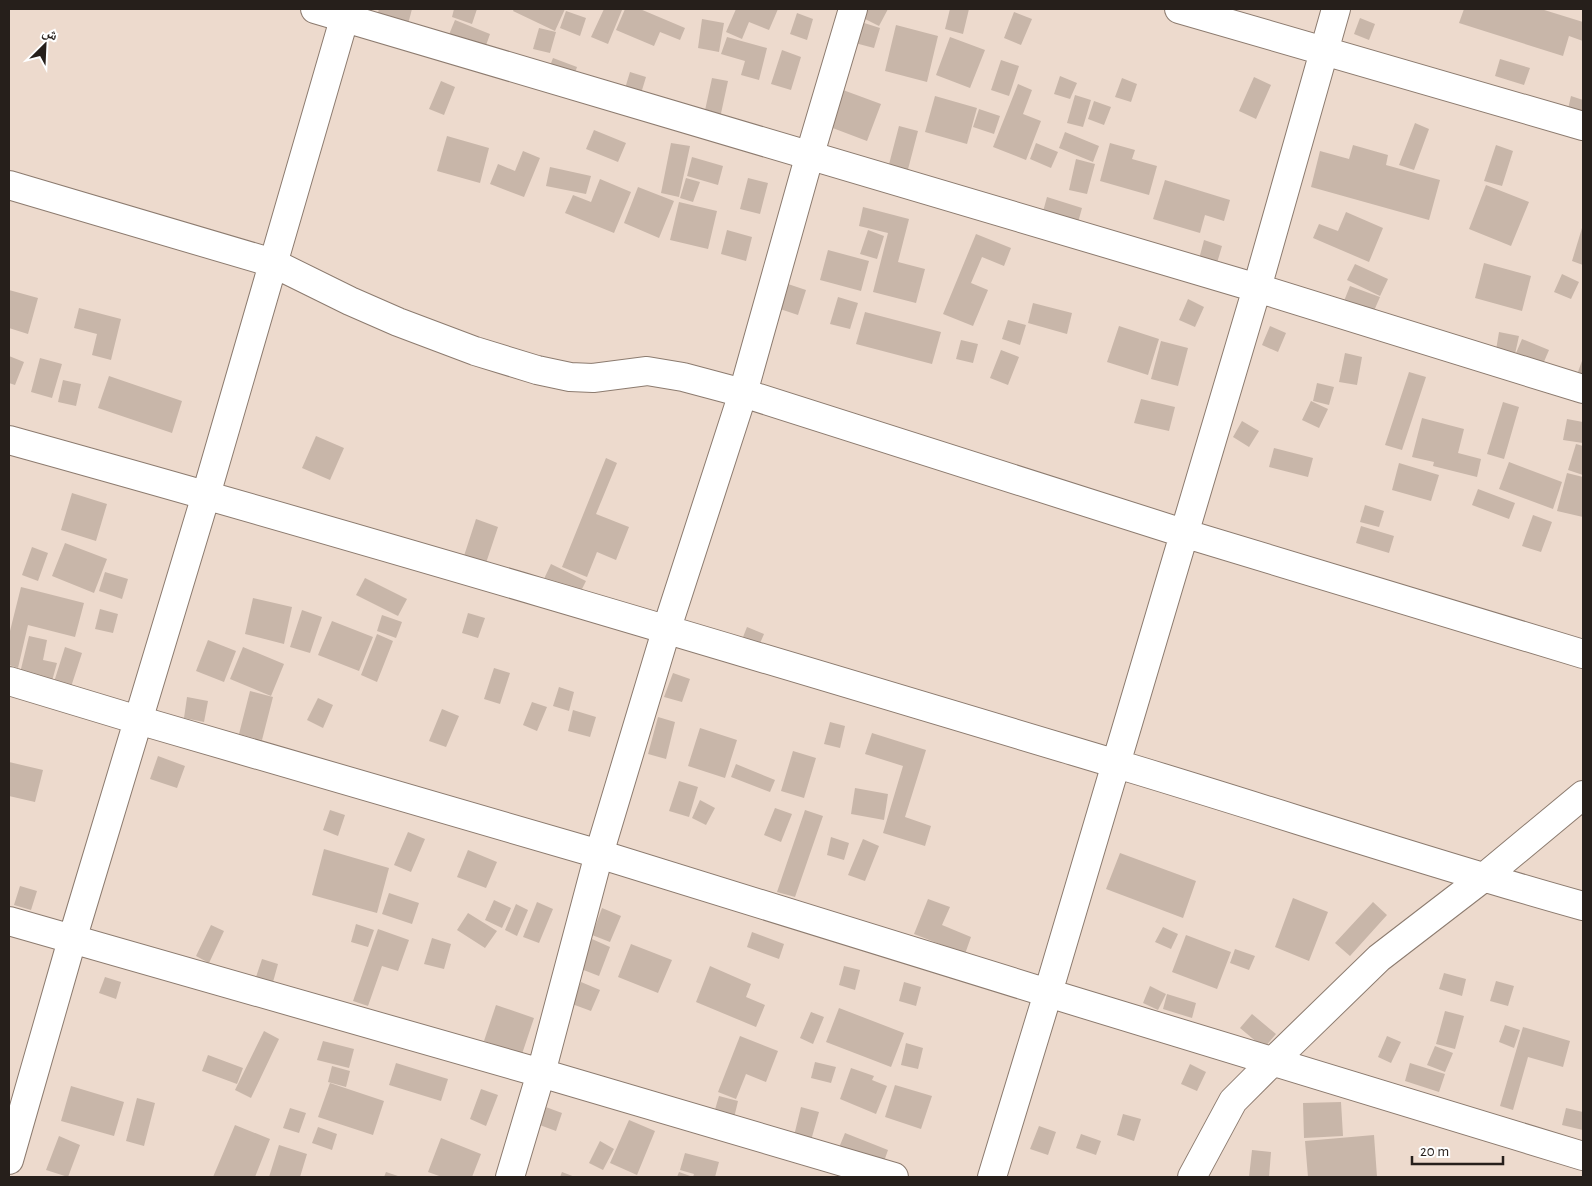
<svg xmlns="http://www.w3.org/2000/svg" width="1592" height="1186" viewBox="0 0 1592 1186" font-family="'Alegreya Sans','Noto Naskh Arabic',sans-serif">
	<rect width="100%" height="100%" fill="#eddacd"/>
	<path fill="#c8b6a9" d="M379 9H412L407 28 376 19Z
		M454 9H477L472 24 452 17Z
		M514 9H565L555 31 513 11Z
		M604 9 622 10 608 44 591 37Z
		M625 9H640L685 28 680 40 660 32 654 46 616 30Z
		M736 9H778L769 30 749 22 742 39 726 32Z
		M863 9H888L879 26 859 16Z
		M950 9H969L963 34 945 29Z
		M1464 9H1541L1583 22V41L1569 36 1563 56 1459 23Z
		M566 11 586 18 580 36 560 28Z
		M1014 12 1032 19 1021 45 1004 38Z
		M797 13 813 19 807 40 790 34Z
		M1360 18 1375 24 1369 40 1354 34Z
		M702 19 724 23 719 52 698 48Z
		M455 20 490 34 484 51 448 37Z
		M861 22 880 28 874 48 855 43Z
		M896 25 938 36 927 82 885 71Z
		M539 28 556 32 550 53 533 49Z
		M727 37 767 48 759 80 741 75 745 61 721 54Z
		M950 37 985 50 970 88 936 75Z
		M782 50 801 57 791 90 771 84Z
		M553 58 577 67 571 85 546 76Z
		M1500 59 1530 68 1524 85 1495 76Z
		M1001 60 1019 66 1009 96 991 90Z
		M630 72 646 77 639 100 623 95Z
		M1060 76 1077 83 1070 99 1054 94Z
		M1254 77 1271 85 1256 119 1239 111Z
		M712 78 728 81 720 118 704 115Z
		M1122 78 1137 84 1131 102 1115 97Z
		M441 81 455 87 444 115 429 109Z
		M1018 84 1032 90 1023 114 1041 121 1026 160 993 147Z
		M843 90 881 104 867 141 830 127Z
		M1075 95 1091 100 1083 127 1067 123Z
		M935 96 977 108 967 144 925 132Z
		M1571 96 1583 100V113L1568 109Z
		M1094 101 1111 107 1104 125 1088 119Z
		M979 109 1000 116 994 134 973 127Z
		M1415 123 1429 129 1414 170 1399 165Z
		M899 126 918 131 906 177 887 172Z
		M594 130 626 143 618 162 586 149Z
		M1065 132 1099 146 1093 162 1059 148Z
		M447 136 489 148 480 183 437 171Z
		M671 143 690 146 679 197 661 193Z
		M1036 143 1058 152 1051 168 1030 159Z
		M1110 143 1135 150 1132 159 1157 166 1149 195 1100 181Z
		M1353 145 1388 155 1386 165 1440 180 1429 220 1311 187 1320 151 1349 159Z
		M1496 145 1513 151 1502 186 1484 181Z
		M523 151 540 158 524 197 490 184 498 164 515 171Z
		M692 157 723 166 718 185 687 176Z
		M1076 159 1095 164 1087 194 1069 190Z
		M550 167 591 176 586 194 546 186Z
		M686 178 700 182 693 202 680 198Z
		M748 178 768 183 760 214 740 209Z
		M600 179 631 192 614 233 565 213 573 195 591 202Z
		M1165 180 1230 200 1224 221 1205 215 1200 233 1153 219Z
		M1486 185 1529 202 1511 246 1469 229Z
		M638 187 674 201 659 238 624 223Z
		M1047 197 1082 208 1077 226 1042 215Z
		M679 202 717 211 708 249 670 240Z
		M863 207 909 219 898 262 925 269 916 303 873 292 888 233 859 226Z
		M1346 212 1383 228 1369 262 1313 238 1319 224 1338 231Z
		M1582 228H1583V265L1572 261Z
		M727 230 752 237 746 261 721 254Z
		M868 230 884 236 877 259 860 254Z
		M976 234 1011 248 1004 266 982 257 971 283 988 290 973 326 943 314Z
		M1204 240 1222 246 1217 263 1199 259Z
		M828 250 869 261 861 291 820 280Z
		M1484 263 1531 276 1522 311 1475 298Z
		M1355 264 1388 279 1380 296 1347 280Z
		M1562 274 1579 282 1571 299 1554 292Z
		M785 283 806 290 798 315 777 308Z
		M1350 286 1380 297 1373 313 1344 301Z
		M9 290 38 298 28 334 9 328Z
		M838 297 858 303 850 329 830 324Z
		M1188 299 1204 307 1195 327 1179 320Z
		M1033 303 1072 313 1067 334 1028 323Z
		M79 308 121 319 111 360 92 355 97 334 74 328Z
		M865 312 941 332 932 364 856 344Z
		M1008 320 1026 325 1020 345 1002 339Z
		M1119 326 1159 339 1148 375 1107 362Z
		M1270 326 1286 333 1278 352 1262 345Z
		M1499 332 1519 336 1515 354 1496 350Z
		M1522 339 1549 350 1543 364 1516 353Z
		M961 340 978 344 973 363 956 359Z
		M1161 341 1188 348 1178 386 1151 379Z
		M1001 350 1019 357 1008 385 990 378Z
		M1345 353 1362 357 1357 385 1339 382Z
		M9 356 24 362 15 385 9 383Z
		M40 358 62 364 52 398 31 392Z
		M1583 358V374L1578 372Z
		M1409 372 1426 377 1402 450 1385 445Z
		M109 376 182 401 172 433 98 408Z
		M63 380 81 384 76 406 58 402Z
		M1317 383 1334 387 1329 405 1313 401Z
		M1141 399 1175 407 1169 431 1134 423Z
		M1311 401 1328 409 1319 428 1302 420Z
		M1503 402 1519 407 1504 459 1487 454Z
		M1422 418 1464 429 1458 453 1481 459 1477 477 1433 466 1434 462 1412 457Z
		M1567 419 1583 422V443L1563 440Z
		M1242 421 1259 431 1249 447 1233 437Z
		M316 436 344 448 330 480 302 468Z
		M1576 444 1583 446V475L1568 470Z
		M1274 448 1313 458 1308 477 1269 467Z
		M606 458 617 463 596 514 629 527 616 560 597 552 587 577 562 567Z
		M1509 462 1562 482 1553 509 1499 489Z
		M1399 463 1439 475 1431 501 1392 490Z
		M1567 473 1583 477V517L1557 511Z
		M1478 489 1515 503 1509 519 1472 505Z
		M72 493 107 504 96 541 61 530Z
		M1365 505 1384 511 1379 527 1360 522Z
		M1533 515 1552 522 1541 552 1522 546Z
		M476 519 498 527 485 566 463 559Z
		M1361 526 1394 536 1389 553 1356 543Z
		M65 543 107 559 94 593 52 576Z
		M32 547 48 553 38 581 22 575Z
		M551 564 586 581 578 597 543 581Z
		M105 572 128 579 122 599 99 591Z
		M365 578 407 599 398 616 356 595Z
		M21 587 84 603 75 637 28 625 18 668 9 665V635Z
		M253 598 292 607 284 644 245 634Z
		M100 609 118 614 113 633 95 629Z
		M302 610 322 617 310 653 290 647Z
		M468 613 485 618 478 638 462 633Z
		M382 615 402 622 396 638 377 631Z
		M332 621 373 637 359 671 318 655Z
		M747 627 764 634 758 648 741 642Z
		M377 634 393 641 377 682 361 675Z
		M29 636 47 640 43 660 57 663 52 681 20 673Z
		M208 640 236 651 224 682 196 671Z
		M65 647 82 653 71 687 54 682Z
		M243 647 284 664 271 696 230 679Z
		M494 668 510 673 500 704 484 699Z
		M673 673 690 679 682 702 664 697Z
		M559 687 574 692 569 711 553 706Z
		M250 691 273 697 262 740 239 734Z
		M187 697 208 701 204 722 184 718Z
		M318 698 333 705 323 728 307 720Z
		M532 702 547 707 537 731 523 725Z
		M442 709 459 716 446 747 429 741Z
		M573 710 596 717 590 737 568 731Z
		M658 717 675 722 666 759 648 754Z
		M830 722 845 726 840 748 824 744Z
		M700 728 737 740 725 778 688 766Z
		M872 733 926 750 905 817 931 826 925 846 883 833 903 766 865 754Z
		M793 751 816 758 804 798 781 791Z
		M158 756 185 766 177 788 150 779Z
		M9 762 43 770 35 802 9 796Z
		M736 764 775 780 770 792 731 777Z
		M679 781 698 787 689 817 669 811Z
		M855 788 888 794 884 820 851 814Z
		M700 800 715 808 706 825 692 818Z
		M775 808 792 814 781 842 764 835Z
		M330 810 345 815 338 836 323 830Z
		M805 810 823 816 795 897 777 892Z
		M408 832 425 839 411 872 394 865Z
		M831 837 849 843 844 860 827 855Z
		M863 839 879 846 865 881 848 875Z
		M324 849 389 868 377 913 312 895Z
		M468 850 497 862 486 888 457 877Z
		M1120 853 1196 881 1183 918 1106 889Z
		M20 886 37 891 31 910 14 905Z
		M389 893 419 903 412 924 382 914Z
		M1293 898 1328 912 1309 961 1275 947Z
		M928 899 950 907 942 925 971 937 965 954 914 934Z
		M494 900 511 908 502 928 485 920Z
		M537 902 553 909 539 943 523 937Z
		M1373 902 1387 915 1350 956 1335 943Z
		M516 904 528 910 517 936 505 930Z
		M602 908 621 916 610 942 592 935Z
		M468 913 497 931 485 948 457 930Z
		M356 924 374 930 368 947 351 942Z
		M211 925 224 931 209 963 196 956Z
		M1163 927 1178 934 1171 949 1155 942Z
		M378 929 409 940 398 971 382 966 368 1006 353 1001Z
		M752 932 784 944 779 959 747 947Z
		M1186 935 1231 952 1217 989 1172 972Z
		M432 938 451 944 444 969 424 964Z
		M592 939 610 947 599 976 581 969Z
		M631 944 672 960 658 993 618 977Z
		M1235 949 1255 956 1249 970 1230 963Z
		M262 959 278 964 273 982 256 977Z
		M710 966 751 984 746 997 765 1005 756 1027 696 1002Z
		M844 966 860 970 855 990 839 985Z
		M1444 973 1466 979 1462 996 1439 989Z
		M105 977 121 982 116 999 99 993Z
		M1496 981 1514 986 1508 1006 1490 1001Z
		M581 982 600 990 591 1011 572 1004Z
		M904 982 921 987 916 1006 899 1001Z
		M1150 986 1166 994 1158 1010 1143 1003Z
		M1167 994 1196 1003 1192 1018 1163 1009Z
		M496 1005 534 1018 522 1054 484 1041Z
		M839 1008 904 1033 891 1067 826 1042Z
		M1445 1011 1464 1016 1455 1049 1436 1044Z
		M811 1012 824 1017 813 1044 800 1038Z
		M1252 1014 1276 1034 1264 1048 1240 1028Z
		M1505 1025 1520 1030 1514 1048 1499 1042Z
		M1523 1027 1570 1041 1563 1067 1528 1057 1513 1110 1500 1106Z
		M264 1031 279 1039 251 1098 235 1090Z
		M740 1036 778 1051 766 1082 746 1074 736 1099 718 1092Z
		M1387 1036 1401 1042 1391 1063 1378 1057Z
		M323 1041 354 1049 349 1068 317 1060Z
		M906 1043 923 1048 918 1069 901 1065Z
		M1435 1046 1453 1053 1445 1072 1427 1065Z
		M208 1055 243 1068 237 1084 202 1071Z
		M815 1062 836 1067 831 1083 811 1078Z
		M396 1063 448 1079 441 1101 389 1085Z
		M1410 1063 1445 1074 1439 1092 1405 1081Z
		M1190 1064 1206 1072 1197 1091 1181 1084Z
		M332 1066 350 1071 346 1087 328 1082Z
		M851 1068 874 1076 872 1080 887 1086 876 1114 840 1099Z
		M330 1083 384 1101 373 1135 318 1117Z
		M895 1085 932 1096 921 1129 885 1117Z
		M71 1086 124 1102 114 1136 61 1121Z
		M481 1089 498 1095 486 1126 470 1119Z
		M719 1096 738 1101 734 1118 714 1113Z
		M137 1098 155 1103 144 1146 126 1141Z
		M1341 1102 1343 1136 1304 1138 1303 1103Z
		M543 1106 562 1113 556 1131 537 1124Z
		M801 1107 819 1112 810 1144 793 1140Z
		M290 1108 306 1113 299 1133 283 1128Z
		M1566 1108 1583 1112V1130L1562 1125Z
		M1123 1114 1141 1119 1134 1141 1117 1135Z
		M629 1120 655 1131 637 1175 610 1163Z
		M235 1125 270 1139 255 1177H213Z
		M1039 1126 1056 1132 1048 1155 1030 1149Z
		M318 1127 337 1134 332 1150 312 1143Z
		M845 1133 888 1150 882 1167 838 1150Z
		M1081 1134 1101 1141 1096 1155 1076 1148Z
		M1374 1135 1377 1177H1308L1305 1141Z
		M59 1136 80 1145 68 1177 46 1170Z
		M441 1138 481 1154 472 1177H442L428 1172Z
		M600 1141 614 1149 603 1170 589 1163Z
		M279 1145 307 1154 300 1177H269Z
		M1252 1150 1271 1152 1269 1177H1249Z
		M685 1153 719 1162 715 1177H693L694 1174 680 1170Z
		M386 1172 401 1177H384Z
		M562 1172 575 1177H560Z
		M679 1172 693 1177H677Z"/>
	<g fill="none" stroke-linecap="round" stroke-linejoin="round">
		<g stroke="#8c7b6f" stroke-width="30">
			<path id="minor" d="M315 9 1257 288 1583 389
				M1179 9 1583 126
				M9 185 273 263 350 301 398 322 475 351 537 370 570 377 593 378 647 371 683 377 743 393 1183 533 1583 654
				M9 440C377 542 743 652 1110 762 1268 809 1424 862 1583 906
				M9 681 138 720 599 854 1048 993 1583 1156
				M9 921 541 1073 894 1177
				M9 1160 72 940 206 495 347 9
				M510 1177 541 1073 599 854 666 631 743 393 810 154 853 9
				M992 1177 1048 993 1257 288 1336 9
				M1192 1177 1233 1101 1272 1062 1379 958 1483 878 1583 795"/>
		</g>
		<use href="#minor" stroke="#fff" stroke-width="28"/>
	</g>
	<rect width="1592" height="1186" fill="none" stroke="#261f1b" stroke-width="20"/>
	<g transform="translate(45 45) rotate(24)" stroke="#ffffff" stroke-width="4" paint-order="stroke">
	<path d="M0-4L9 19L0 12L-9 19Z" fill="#261f1b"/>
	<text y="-8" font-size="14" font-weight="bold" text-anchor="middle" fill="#261f1b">ش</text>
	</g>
	<path d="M1412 1156v8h91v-8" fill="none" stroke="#261f1b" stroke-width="2.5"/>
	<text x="1420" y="1156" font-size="15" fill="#261f1b" stroke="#ffffff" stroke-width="4" paint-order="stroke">20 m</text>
</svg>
